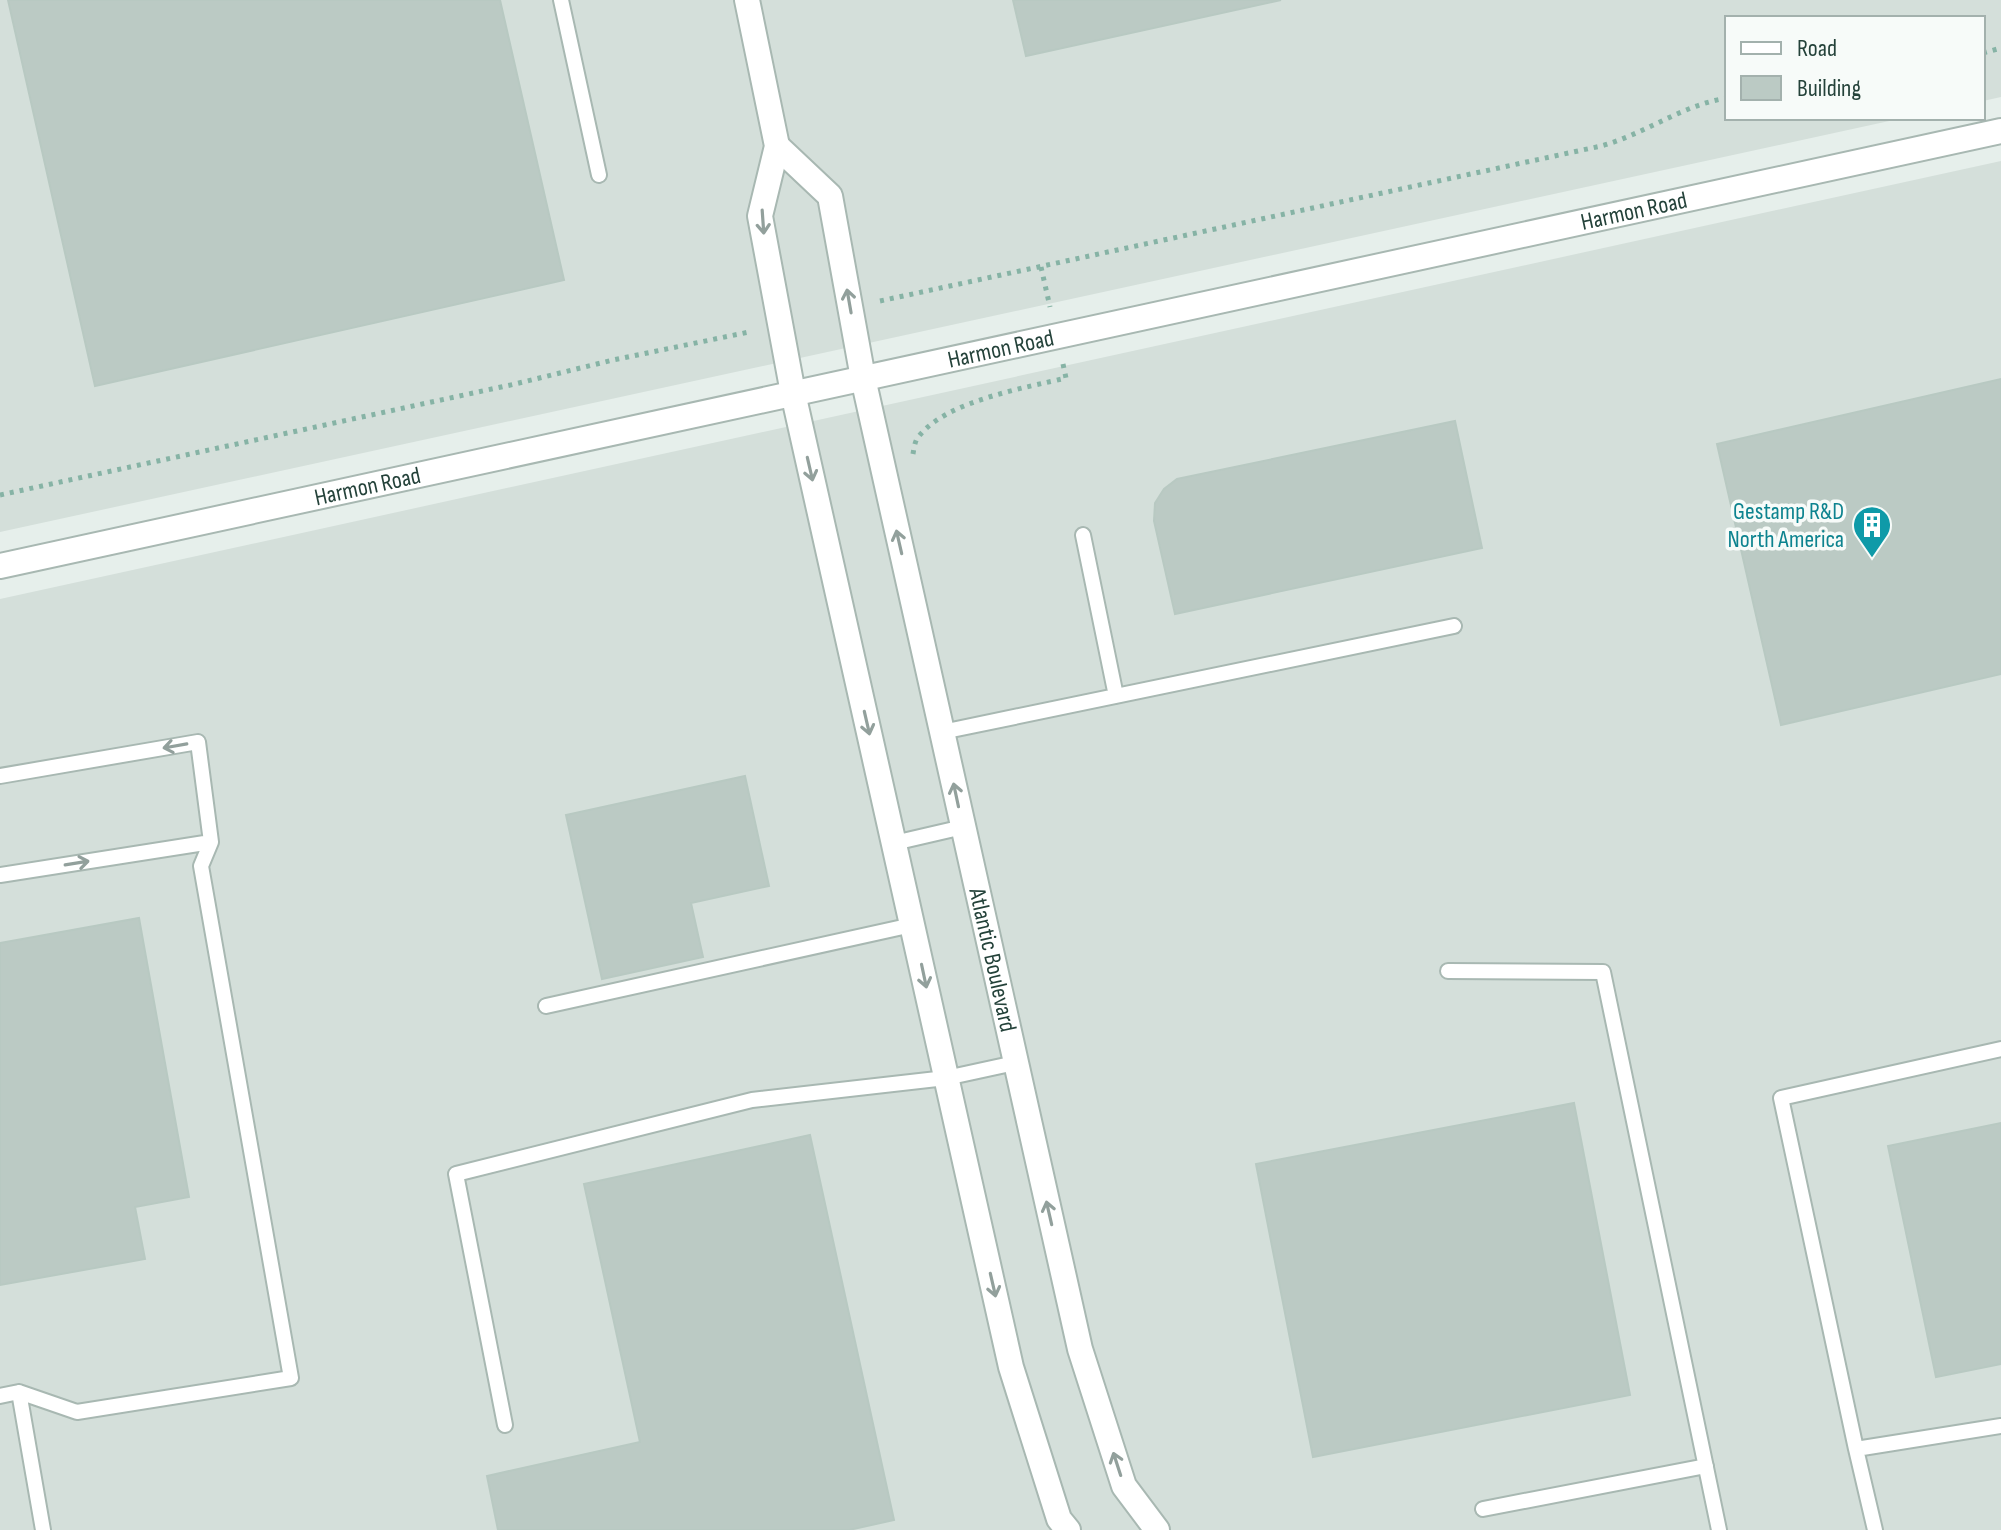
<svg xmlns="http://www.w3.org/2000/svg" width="2001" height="1530" viewBox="0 0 2001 1530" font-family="'Sofia Sans Condensed',sans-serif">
	<rect width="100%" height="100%" fill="#e6efeb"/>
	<path fill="#d4dfda" d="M0 0H2001V97L1983 101V18H1727V118H1903L0 532Z
		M2001 161V1530H0V599Z"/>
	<path fill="#bbcac4" stroke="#b8c9c2" stroke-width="2" d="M8 0H500L564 280 95 386Z
		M1013 0H1281L1026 56Z
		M2001 379V674L1781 725 1717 444Z
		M1455 421 1482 548 1175 614 1154 521 1155 503 1164 489 1177 479Z
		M745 776 769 886 691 903 703 957 602 979 566 815Z
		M139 918 189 1197 135 1207 145 1259 0 1285V943Z
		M1574 1103 1630 1395 1313 1457 1256 1164Z
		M2001 1123V1364L1936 1377 1888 1146Z
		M810 1135 894 1520 849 1530H498L487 1476 640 1442 584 1184Z"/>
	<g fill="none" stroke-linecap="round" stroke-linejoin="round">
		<g stroke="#a8b8b2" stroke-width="18">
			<path id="service" d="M561 0 599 175
				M1083 535 1116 696
				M942 732 1454 626
				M0 776 198 742 211 842 0 875
				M894 843 963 827
				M1448 971 1603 972 1719 1530
				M546 1006 912 925
				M19 1392 43 1530
				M0 1396 19 1392 77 1412 291 1378 201 866 211 842
				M505 1425 456 1174 752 1100 946 1078 1015 1063
				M1856 1449 1781 1098 2001 1049
				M1483 1509 1706 1466
				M1875 1530 1856 1449 2001 1426"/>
		</g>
		<g stroke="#a8b8b2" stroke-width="28">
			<g id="minor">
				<path d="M747 0 777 146 760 216 793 393 1011 1367 1059 1519 1068 1530"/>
				<path id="s1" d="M777 146 830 196 863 378 1080 1349 1124 1486 1157 1530"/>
			</g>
		</g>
		<g stroke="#a8b8b2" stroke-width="28">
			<g id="tertiary">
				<path id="s2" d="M0 566 2001 131"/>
			</g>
		</g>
		<path stroke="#86b3a5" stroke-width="5" stroke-dasharray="4 6" stroke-linecap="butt" d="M1983 53 2001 48
			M1041 267 1050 307
			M880 301 1601 146C1645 134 1682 105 1727 98
			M913 454C914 448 915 440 919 436 947 401 1024 388 1066 378L1063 364
			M0 495 515 384 613 360 749 332"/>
		<use href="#service" stroke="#fff" stroke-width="14"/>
		<use href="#minor" stroke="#fff" stroke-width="24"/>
		<use href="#tertiary" stroke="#fff" stroke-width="24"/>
	</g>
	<defs><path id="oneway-shaft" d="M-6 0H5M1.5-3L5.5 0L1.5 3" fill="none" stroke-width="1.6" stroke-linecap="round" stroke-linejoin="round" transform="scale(2)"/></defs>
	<g stroke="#92a09c">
		<use href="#oneway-shaft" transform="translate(763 222) rotate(86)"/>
		<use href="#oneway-shaft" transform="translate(849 301) rotate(-100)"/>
		<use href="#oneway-shaft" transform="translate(810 469) rotate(77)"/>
		<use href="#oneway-shaft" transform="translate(899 542) rotate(-103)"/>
		<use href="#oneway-shaft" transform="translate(867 723) rotate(77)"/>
		<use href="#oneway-shaft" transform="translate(175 746) rotate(170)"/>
		<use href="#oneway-shaft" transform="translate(956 795) rotate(-102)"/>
		<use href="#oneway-shaft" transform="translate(77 863) rotate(-9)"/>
		<use href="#oneway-shaft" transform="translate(924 976) rotate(78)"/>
		<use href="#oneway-shaft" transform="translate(1049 1213) rotate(-103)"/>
		<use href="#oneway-shaft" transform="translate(993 1285) rotate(77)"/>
		<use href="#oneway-shaft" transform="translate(1117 1464) rotate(-108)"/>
	</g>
	<defs>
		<g id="building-pin" transform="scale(2)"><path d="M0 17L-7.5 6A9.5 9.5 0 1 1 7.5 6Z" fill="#0f9aa8" stroke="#f7fbf9"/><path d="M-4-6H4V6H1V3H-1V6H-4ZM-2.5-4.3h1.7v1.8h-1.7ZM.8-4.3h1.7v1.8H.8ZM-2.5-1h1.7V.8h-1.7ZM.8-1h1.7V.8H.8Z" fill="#fff"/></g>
	</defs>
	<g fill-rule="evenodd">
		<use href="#building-pin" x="1872" y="525"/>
	</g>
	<g text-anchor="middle" stroke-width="7" stroke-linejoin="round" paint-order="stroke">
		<g font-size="24" fill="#24423a" stroke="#f7fbf9">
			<text dy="8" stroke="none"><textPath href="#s2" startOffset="1672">Harmon Road</textPath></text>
			<text dy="8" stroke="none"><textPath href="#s2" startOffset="1024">Harmon Road</textPath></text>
			<text dy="8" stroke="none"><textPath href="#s2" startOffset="376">Harmon Road</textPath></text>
			<text dy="8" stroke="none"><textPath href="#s1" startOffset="854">Atlantic Boulevard</textPath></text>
		</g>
		<g font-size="24" fill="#0d838f" stroke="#f7fbf9" text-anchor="end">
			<text x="1844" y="519">Gestamp R&amp;D<tspan x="1844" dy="28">North America</tspan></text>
		</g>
	</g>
	<rect x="1725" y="16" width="260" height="104" fill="#f7fbf9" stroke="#a3b1ad" stroke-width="2"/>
	<rect x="1741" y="42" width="40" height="12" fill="#ffffff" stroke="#a3b1ad" stroke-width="2"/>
	<text x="1797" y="56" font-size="24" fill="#24423a">Road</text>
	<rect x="1741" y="76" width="40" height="24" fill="#bbcac4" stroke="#a3b1ad" stroke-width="2"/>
	<text x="1797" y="96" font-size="24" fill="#24423a">Building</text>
</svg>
